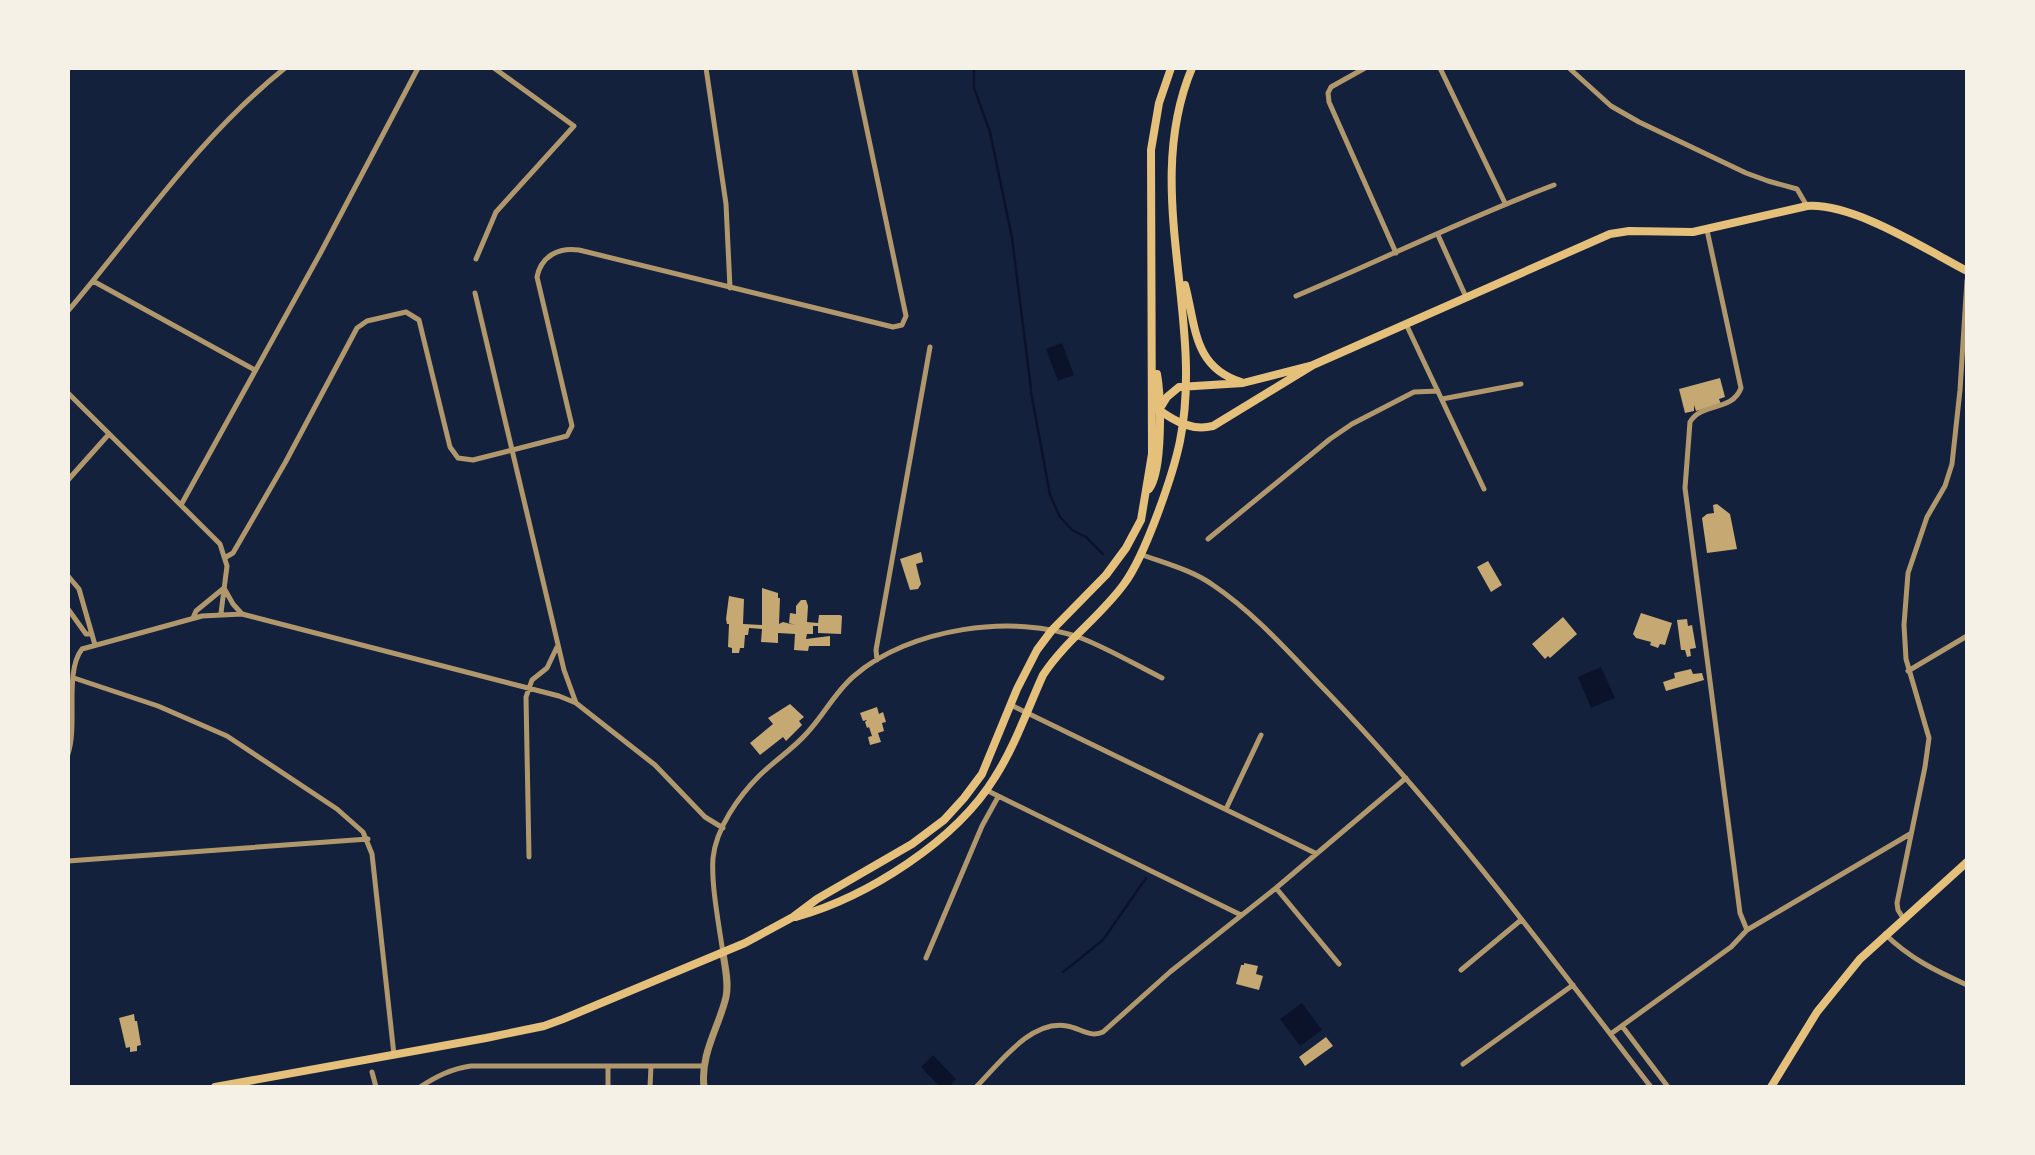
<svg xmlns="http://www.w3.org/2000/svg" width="2035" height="1155" viewBox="0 0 2035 1155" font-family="Poppins,sans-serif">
	<rect width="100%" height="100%" fill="#14213d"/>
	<path fill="#0b132b" d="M1062 343 1074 375 1058 381 1046 349Z
		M1601 667 1615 698 1591 708 1578 677Z
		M1302 1003 1322 1030 1300 1046 1280 1019Z
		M933 1055 956 1079 949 1087H940L921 1067Z"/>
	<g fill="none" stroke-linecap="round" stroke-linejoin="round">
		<path stroke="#0b132b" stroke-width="2.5" d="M974 68V88L990 132 1012 238 1031 389
			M1031 392 1050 495 1060 517 1072 530 1086 537 1103 554
			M1063 972 1103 940 1146 878"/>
	</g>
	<path fill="#c6a872" d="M1720 378 1725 397 1719 399 1721 404 1696 411 1694 405V411L1685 413 1679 389Z
		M1717 504 1730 514 1737 549 1707 553 1702 518 1707 514 1714 513 1713 505Z
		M921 552 923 562 916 564 921 584 918 589 910 590 900 559Z
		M1488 561 1502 585 1491 592 1477 567Z
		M762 588 778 593V598H780L779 624 783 622 795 625 789 623 790 613 796 614V606L801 600H806L808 606 807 622 818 623 819 615H840L842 616 841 634 818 633V626H813V634H807L806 639 830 636V646H809L808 651 794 650 795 634 778 633V643L761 642 762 629 749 628 748 635H745L744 648H740L739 653H732V648L728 647 729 624H727L726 619 729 596 744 599 743 624 762 625Z
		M1641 613 1672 623 1665 645 1660 644 1658 648 1650 645 1651 642 1636 638 1633 634Z
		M1563 617 1577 634 1550 658 1548 656 1545 659 1532 644Z
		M1687 619 1688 626 1692 625 1696 648 1690 649 1691 656 1687 657 1685 650H1681L1677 620Z
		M1691 669 1693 674 1702 673 1704 680 1666 691 1663 682 1675 678 1674 673Z
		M790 704 804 717 799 721 802 725 786 741 783 737 760 755 750 743 773 724 768 718Z
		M877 707 879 714 883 712 886 722 882 723 884 731 878 733 881 742 870 745 868 737 872 736 869 727 867 728 865 722 867 720 863 721 860 713Z
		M1244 963 1258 966 1256 974 1263 976 1259 990 1236 984 1241 965H1244Z
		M134 1014 135 1021H137L141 1045 137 1046V1051L130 1052V1047L126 1048 119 1018Z
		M1326 1037 1333 1046 1305 1066 1299 1057Z"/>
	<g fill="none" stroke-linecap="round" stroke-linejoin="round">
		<path stroke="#b1986c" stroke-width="5" d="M706 68 726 204 730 288
			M1365 68 1331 87 1328 93 1329 102 1396 253
			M1440 68 1505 203
			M1569 68 1611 106 1639 122 1746 173 1768 181 1797 189 1807 206
			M1707 230 1741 388C1732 412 1702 402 1690 422L1685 488 1740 913 1747 930
			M1438 235 1466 297
			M476 259 496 212 574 126 494 68
			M93 281 255 370
			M475 293 564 670 576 703
			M1296 296C1382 260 1466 218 1554 185
			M68 311C139 227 199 137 285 68
			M1406 324 1484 489
			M68 393 220 544 227 566 221 613
			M1442 399 1521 384
			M68 480 109 434
			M181 505 321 252 418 68
			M1208 539 1330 439 1352 424 1414 392 1438 391
			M1140 554C1164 563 1192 570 1213 585 1256 614 1293 657 1329 694 1446 816 1548 953 1651 1087
			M226 557 233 553 285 463 357 328 367 321 406 312 419 320 450 447 458 458 473 460 567 436 572 426 537 277C541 256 559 247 579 250L893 327 902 325 906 316 854 68
			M68 576 79 589 95 645
			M68 609 86 634H92
			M193 618 196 611 224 588 233 604 242 614
			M877 660 876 650 930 347
			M1908 671 1967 636
			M74 678 158 706 227 736 337 809 363 832 372 854 394 1055
			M1011 705 1315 853
			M68 754C78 724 64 672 82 649L202 616 242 614 559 696 576 703 655 765 705 817 723 828
			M986 790 1241 915
			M1226 809 1261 735
			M529 857 526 697 532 680 547 668 557 647
			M68 861 368 839
			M1276 888 1339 964
			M1903 918 1898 910 1897 903 1925 767 1929 738 1906 659 1904 625 1908 573 1927 517 1945 486 1952 464 1960 390 1967 280
			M1885 934C1909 958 1936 971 1967 985
			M723 953C719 925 711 885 713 858 716 828 739 796 759 776 774 761 793 749 807 733 824 715 835 692 854 676 909 628 1014 613 1081 638 1109 649 1136 665 1162 678
			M926 958 982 826 998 797
			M1461 970 1521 920
			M1622 1026 1668 1087
			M1612 1033 1731 947 1747 930 1910 834
			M1463 1064 1573 985
			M372 1072 376 1087
			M420 1087C437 1076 451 1069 471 1066H704
			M608 1087V1066
			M650 1087 651 1066
			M976 1087C999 1064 1031 1019 1067 1026 1080 1028 1090 1038 1103 1032L1170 972 1276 888 1406 778"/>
		<path stroke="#b1986c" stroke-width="7" d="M704 1087C700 1054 719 1027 726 997 729 983 725 967 723 953"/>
		<path stroke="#e5c07b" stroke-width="8" d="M1185 285C1196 326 1193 367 1241 382
			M1313 365 1243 383 1179 387 1167 397 1159 410C1176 422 1192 431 1213 426L1313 365 1610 234 1629 231 1693 232 1807 206C1854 203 1925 249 1967 271
			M1149 489C1163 471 1161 397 1157 374
			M796 917C867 897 956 841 995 777 1015 746 1028 708 1043 675 1066 640 1100 617 1124 584 1145 556 1173 475 1180 441 1205 317 1141 189 1192 68
			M215 1087 486 1038 544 1026 563 1019 745 943 793 917 817 899 912 844 944 820 964 798 982 774 1017 689 1037 650 1052 630 1106 575 1126 548 1141 520 1152 454 1151 150 1159 103 1171 68
			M1771 1087 1817 1012 1860 959 1967 862"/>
	</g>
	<rect width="2035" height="1155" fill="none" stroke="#f6f1e7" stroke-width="140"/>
</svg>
